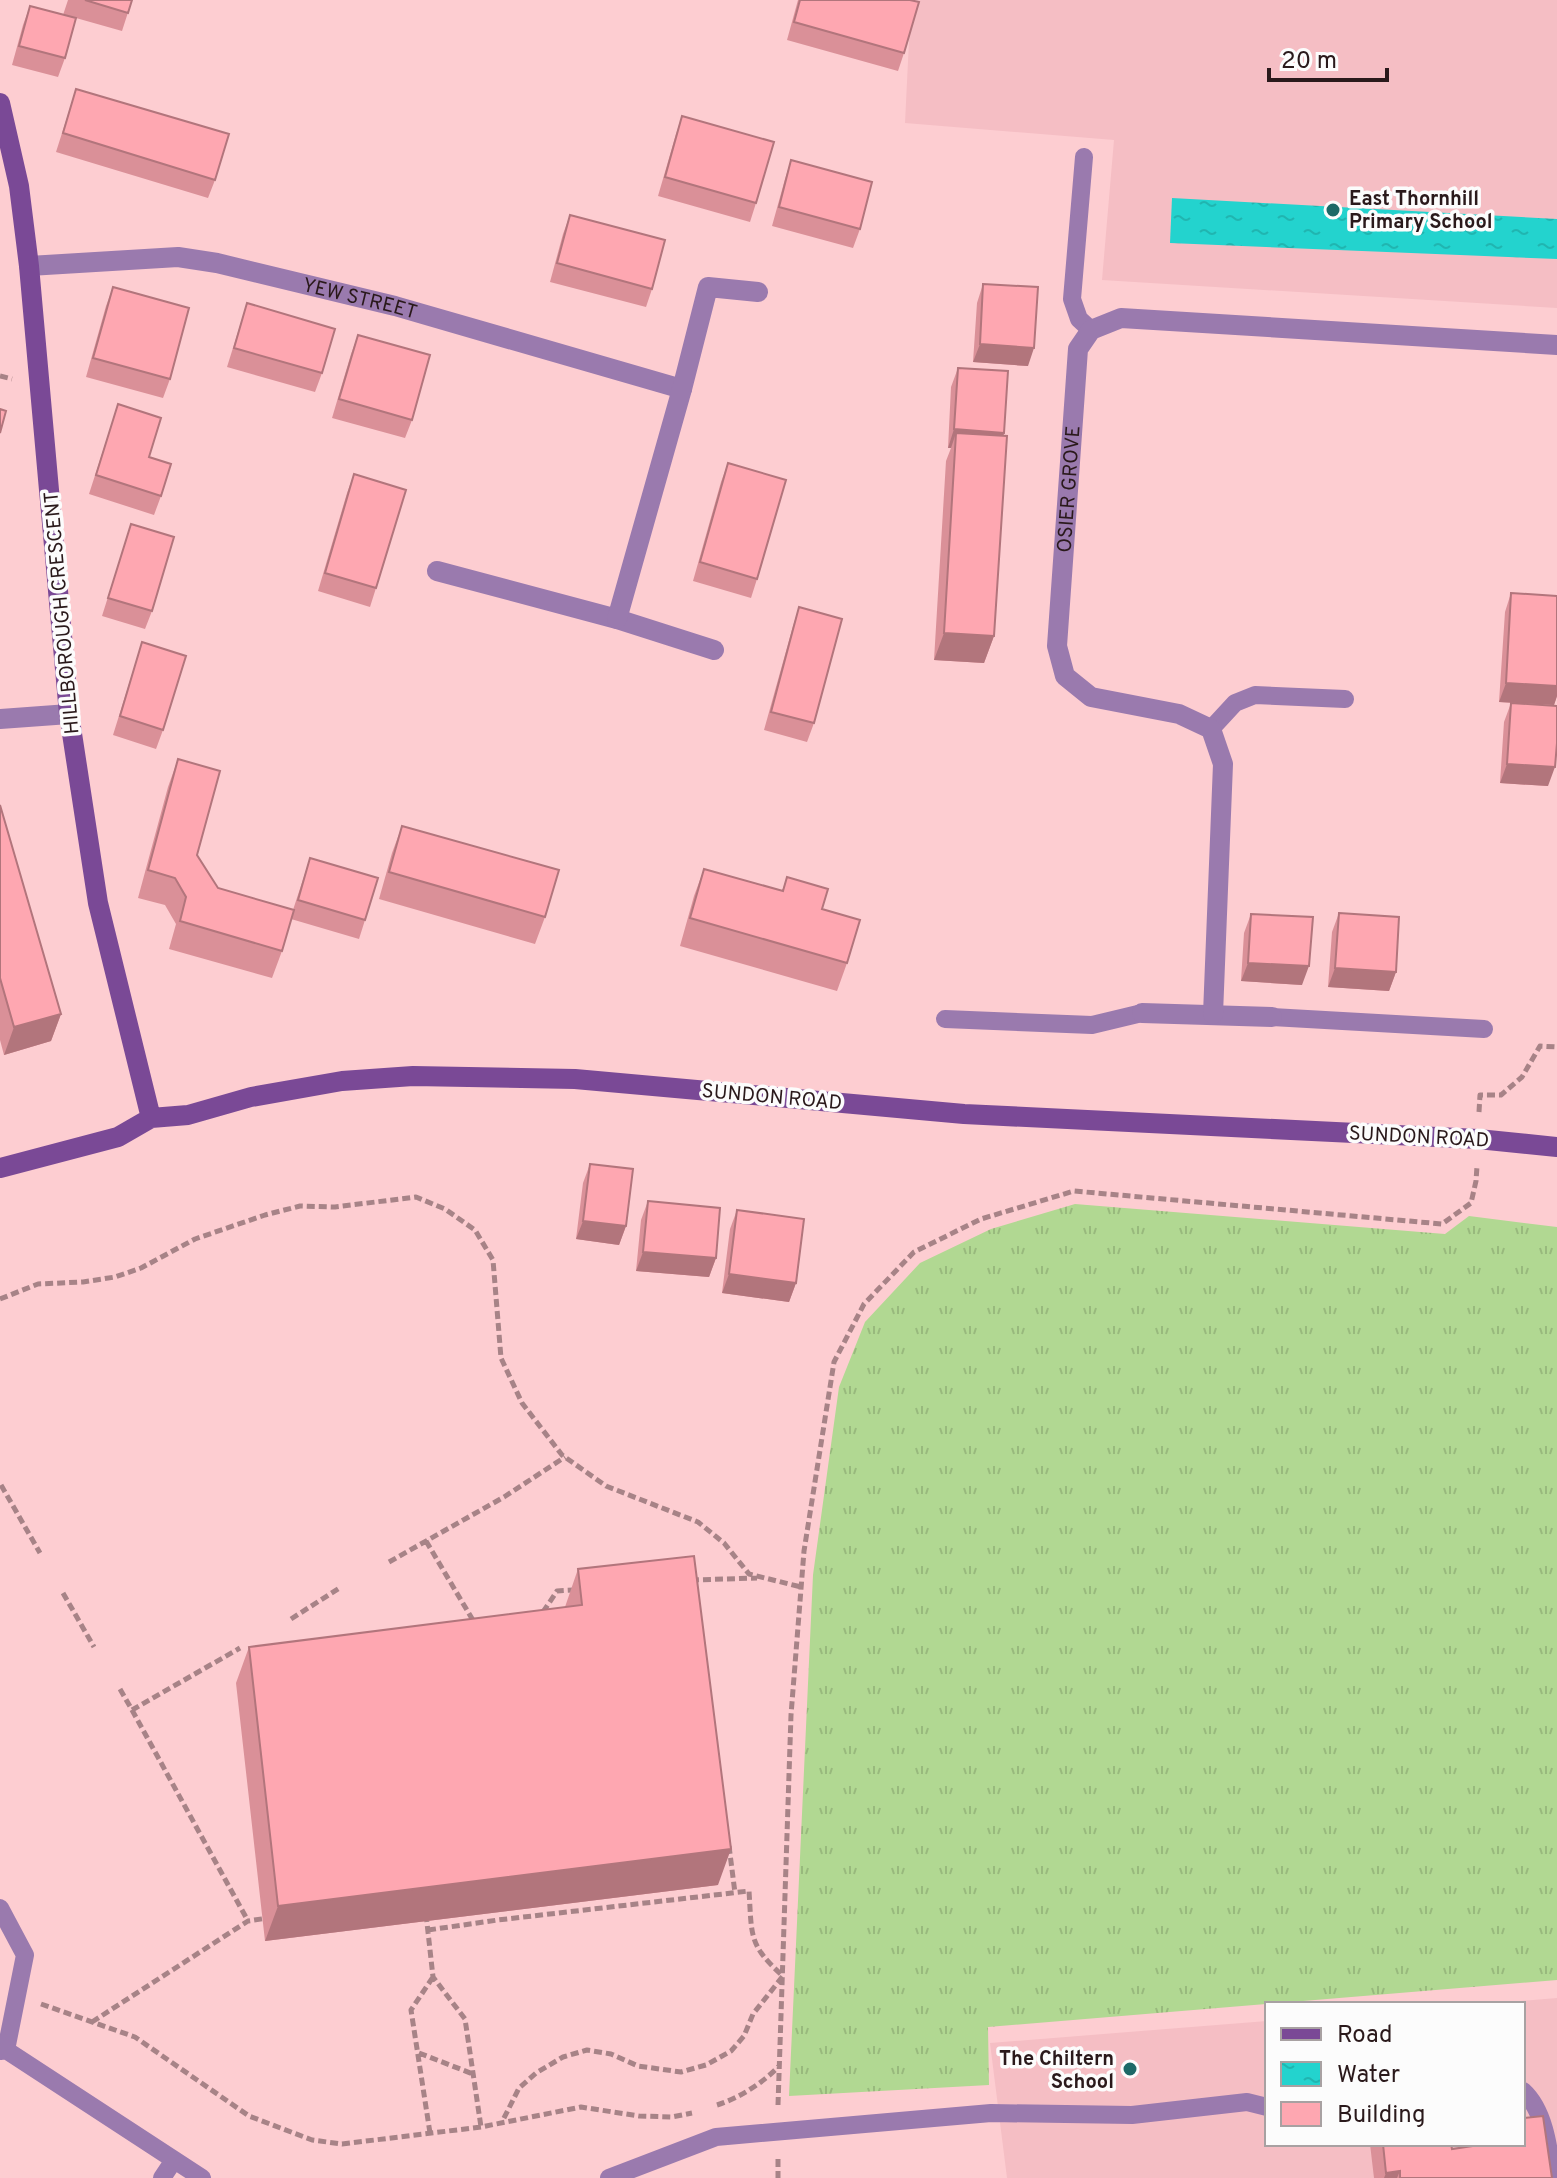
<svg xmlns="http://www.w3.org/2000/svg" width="1557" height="2178" viewBox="0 0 1557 2178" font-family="Overpass,sans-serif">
	<defs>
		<pattern id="grass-tufts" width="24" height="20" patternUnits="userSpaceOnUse" patternTransform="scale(2)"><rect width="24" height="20" fill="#b1d892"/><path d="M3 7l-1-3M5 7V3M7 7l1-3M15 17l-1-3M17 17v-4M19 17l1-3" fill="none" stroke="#98b97d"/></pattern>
		<pattern id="water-ripples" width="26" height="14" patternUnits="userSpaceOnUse" patternTransform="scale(2)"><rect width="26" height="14" fill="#23d3ce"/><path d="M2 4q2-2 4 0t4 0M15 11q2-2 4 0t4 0" fill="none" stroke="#20b5b0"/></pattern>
	</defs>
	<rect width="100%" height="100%" fill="#fdcdd1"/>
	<path fill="#f5bec4" d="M911 0H1557V308L1102 280 1114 140 905 123Z
		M1557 1998V2178H1007L990 2043 1267 2021V2144H1523V2004H1485Z"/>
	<path fill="url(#grass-tufts)" d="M1075 1204 1445 1234 1469 1216 1557 1227V1980L988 2027 989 2085 789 2096 813 1575 839 1387 865 1322 920 1263 991 1229Z"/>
	<path fill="url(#water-ripples)" d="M1172 198 1557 219V259L1170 243Z"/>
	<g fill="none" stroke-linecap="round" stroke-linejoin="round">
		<path stroke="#a78387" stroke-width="5" stroke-dasharray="8 4" stroke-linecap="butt" d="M0 376 12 379
			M1479 1112 1480 1095H1501L1522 1077 1540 1046 1557 1047
			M0 1299 38 1284 83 1282 115 1277 141 1268 195 1239 265 1215 300 1206 335 1207 416 1197 445 1209 475 1230 493 1260 501 1358 522 1403 562 1455 606 1486 698 1522 724 1543 749 1574 801 1587
			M1 1485 40 1553
			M426 1541 474 1622
			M389 1562 504 1497 565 1457
			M691 1580 757 1578
			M63 1593 94 1647
			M543 1612 557 1591 574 1590
			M291 1619 341 1587
			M120 1689 132 1710 240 1648
			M132 1710 248 1921
			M729 1846 735 1893
			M426 1914 433 1977 465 2019 481 2127
			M428 1930 498 1920 749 1891C752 1935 748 1945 783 1976L753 2014 744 2036 731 2051 706 2065 681 2072 638 2066 611 2054 587 2050 563 2057 536 2073 519 2088 502 2122
			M41 2004 135 2037 249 2116 312 2140 342 2144 481 2127 581 2107 639 2116 672 2117 692 2113
			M92 2022 248 1921 268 1918
			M419 2053 473 2074
			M717 2105C739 2098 763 2083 779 2066
			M778 2105 791 1715 804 1551 834 1362 864 1304 914 1252 981 1219 1074 1191 1442 1224 1471 1203 1476 1181 1477 1166
			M430 2133 411 2010 433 1977
			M778 2159V2178"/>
		<path stroke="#9a7aae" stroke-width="18" d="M1084 157 1072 299 1079 319 1091 330
			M1211 729 1235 703 1255 695 1345 699
			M1272 1017 1484 1029
			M945 1019 1092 1025 1142 1013
			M0 1908 25 1955 6 2050
			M0 2051 6 2050 202 2178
			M1523 2091C1545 2111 1549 2150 1553 2178
			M162 2178 174 2160
			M609 2178 716 2137 991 2113 1132 2115 1247 2102 1267 2107"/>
		<g stroke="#9a7aae" stroke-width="20">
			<path id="s1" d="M29 266 178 257 217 263 395 306 682 389"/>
			<path d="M437 571 617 619 714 650"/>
			<path d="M617 619 682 389 708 287 758 292"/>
			<path d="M0 719 69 714"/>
			<path d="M1142 1013 1272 1017"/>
			<path id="s2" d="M1213 1014 1223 764 1211 729 1179 714 1091 697 1065 676 1057 646 1078 349 1091 330 1121 318 1557 345"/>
		</g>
		<path stroke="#7a4996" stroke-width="20" d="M0 103 19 186 29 266 69 714 98 903 151 1118
			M0 1168 118 1137 151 1118 188 1115 251 1097 342 1081 413 1076 575 1079 964 1114 1478 1139 1557 1147"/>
	</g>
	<path fill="#da9098" d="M68 0H132L122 31 76 18 65 58 58 77 12 65 23 25 30 6 63 15Z
		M798 0H910L904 53 898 71 787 40Z
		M76 89 215 180 208 198 56 152Z
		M682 116 756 203 750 222 658 196 676 134Z
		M791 160 860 229 853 248 772 226 785 179Z
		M570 215 652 289 646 307 550 282 563 234Z
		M983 284 1028 366 973 362 977 303Z
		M113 287 170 379 163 398 86 377 106 306Z
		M247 303 322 373 315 392 227 367Z
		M358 335 412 420 405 438 332 418 351 354Z
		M958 368 1004 433 994 636 984 663 934 660 946 461 951 448H948L951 387Z
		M118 404 149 457 161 496 154 515 89 494Z
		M728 463 757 579 751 598 693 581 721 482Z
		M354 474 376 588 370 607 318 591 347 493Z
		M131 524 152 611 145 629 102 616Z
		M1511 593 1557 596V696L1554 705 1499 702 1505 612Z
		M799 607 814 723 807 742 764 730 793 626Z
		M142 642 163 730 156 749 113 735Z
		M1511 703 1548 786 1500 783 1504 722Z
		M178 759 197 855 218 888 293 910 310 858 365 920 359 939 291 919 282 951 272 978 169 949 176 924 165 905 138 898 168 787Z
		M0 805 61 1014 51 1041 4 1055 0 1040Z
		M402 826 545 917 535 944 379 899 392 853Z
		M704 869 782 891 787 877 822 909 847 963 837 991 680 946 694 896Z
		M1339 913 1396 972 1389 991 1328 987 1332 932Z
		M1251 914 1302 985 1241 981 1244 933Z
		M590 1164 626 1226 619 1245 576 1239 583 1183Z
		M648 1201 716 1258 709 1277 636 1271 641 1220Z
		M737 1210 796 1283 789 1302 722 1293 730 1229Z
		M578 1569 718 1885 265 1941 236 1683 249 1647 565 1607Z
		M1370 2144H1451L1452 2149 1552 2178H1374Z"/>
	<path fill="#b2757c" d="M980 344 1034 348 1028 366 973 362Z
		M954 429 1004 433 998 452 956 433 951 448H948Z
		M944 633 994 636 984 663 934 660Z
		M1506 683 1557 686V696L1554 705 1499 702Z
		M1507 764 1555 767 1548 786 1500 783Z
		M1248 963 1309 966 1302 985 1241 981Z
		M1335 968 1396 972 1389 991 1328 987Z
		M61 1014 51 1041 4 1055 14 1027Z
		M583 1221 626 1226 619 1245 576 1239Z
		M643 1252 716 1258 709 1277 636 1271Z
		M729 1274 796 1283 789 1302 722 1293Z
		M731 1849 718 1885 265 1941 278 1906Z
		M1400 2171 1397 2178H1384L1386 2173Z"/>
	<path fill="#fea7b1" stroke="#b2757c" stroke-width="2" d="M85 0H132L128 13Z
		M800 0H910L919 2 904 53 794 22Z
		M30 6 76 18 65 58 19 46Z
		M76 89 229 134 215 180 63 133Z
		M682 116 774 142 756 203 665 177Z
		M791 160 872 182 860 229 779 207Z
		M570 215 665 240 652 289 557 263Z
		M983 284 1038 287 1034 348 980 344Z
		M113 287 189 308 170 379 93 358Z
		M247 303 335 329 322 373 234 348Z
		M358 335 430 355 412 420 339 399Z
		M958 368 1008 371 1004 433 954 429Z
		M118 404 161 418 149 457 171 464 161 496 96 475Z
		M0 409 6 411 0 433Z
		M956 433 1007 436 994 636 944 633Z
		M728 463 786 480 757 579 700 562Z
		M354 474 406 490 376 588 325 573Z
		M131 524 174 537 152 611 108 598Z
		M1511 593 1557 596V686L1506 683Z
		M799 607 842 619 814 723 771 712Z
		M142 642 186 656 163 730 120 716Z
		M1511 703 1557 706V743L1555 767 1507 764Z
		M178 759 220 771 197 855 218 888 294 910 282 951 180 921 186 897 175 878 148 870Z
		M0 805 61 1014 14 1027 0 978Z
		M402 826 559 870 545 917 389 872Z
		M310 858 378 878 365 920 298 900Z
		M704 869 783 891 787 877 828 889 822 909 860 920 847 963 690 918Z
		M1339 913 1399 917 1396 972 1335 968Z
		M1251 914 1313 917 1309 966 1248 963Z
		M590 1164 633 1169 626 1226 583 1221Z
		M648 1201 720 1208 716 1258 643 1252Z
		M737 1210 804 1219 796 1283 729 1274Z
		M694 1556 731 1849 278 1906 249 1647 582 1605 578 1569Z
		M1543 2116 1552 2178H1400V2171L1386 2173 1383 2144H1451L1452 2149 1486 2144H1523V2118Z"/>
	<g fill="#1d6967" stroke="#fcfcfc" stroke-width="3">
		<circle cx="1333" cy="210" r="8"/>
		<circle cx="1130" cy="2069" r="8"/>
	</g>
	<g text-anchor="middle" stroke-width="7" stroke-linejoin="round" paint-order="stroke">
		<g font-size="20" font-weight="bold" fill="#2a191b" stroke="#fcfcfc" text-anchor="start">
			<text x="1349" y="205">East Thornhill<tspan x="1349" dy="23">Primary School</tspan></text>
			<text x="1114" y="2065" text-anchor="end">The Chiltern<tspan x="1114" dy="23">School</tspan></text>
		</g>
		<g font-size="20" fill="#2a191b" stroke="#fcfcfc">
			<text dy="7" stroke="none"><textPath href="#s1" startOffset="336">YEW STREET</textPath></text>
			<text dy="7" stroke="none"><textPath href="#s2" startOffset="634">OSIER GROVE</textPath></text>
			<text transform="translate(61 613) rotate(-95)" y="7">HILLBOROUGH CRESCENT</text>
			<text transform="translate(772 1096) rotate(5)" y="7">SUNDON ROAD</text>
			<text transform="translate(1419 1136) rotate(3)" y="7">SUNDON ROAD</text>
		</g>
	</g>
	<rect x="1265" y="2002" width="260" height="144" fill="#fcfcfc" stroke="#a8a1a2" stroke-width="2"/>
	<rect x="1281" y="2028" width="40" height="12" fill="#7a4996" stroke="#a8a1a2" stroke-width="2"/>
	<text x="1337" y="2042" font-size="24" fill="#2a191b">Road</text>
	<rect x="1281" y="2062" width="40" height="24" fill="url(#water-ripples)" stroke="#a8a1a2" stroke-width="2"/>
	<text x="1337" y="2082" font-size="24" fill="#2a191b">Water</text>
	<rect x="1281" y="2102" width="40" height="24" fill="#fea7b1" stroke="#a8a1a2" stroke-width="2"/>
	<text x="1337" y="2122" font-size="24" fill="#2a191b">Building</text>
	<path d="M1269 68v12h118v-12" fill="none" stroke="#2a191b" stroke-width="4"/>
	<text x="1281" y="68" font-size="24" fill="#2a191b" stroke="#fcfcfc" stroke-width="6" paint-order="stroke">20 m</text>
</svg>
